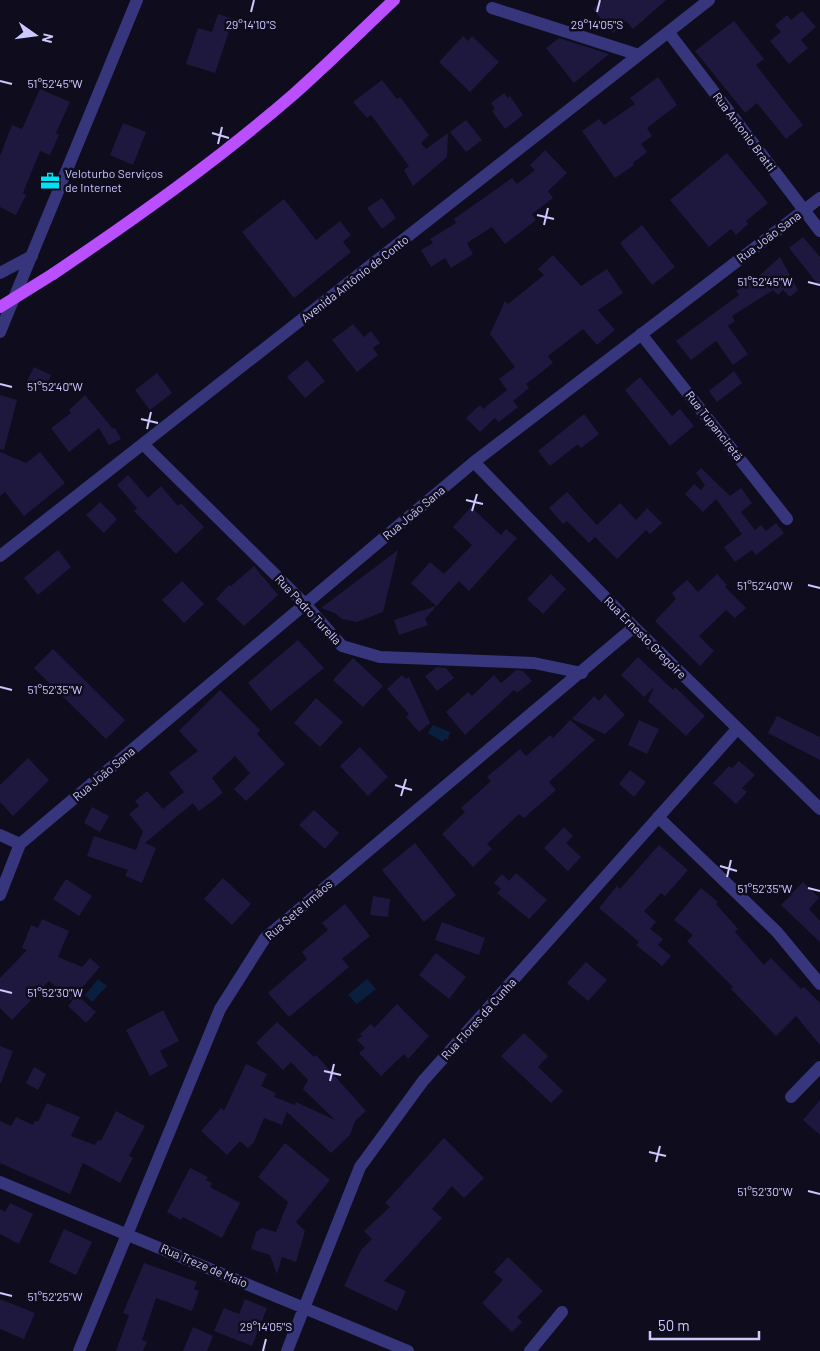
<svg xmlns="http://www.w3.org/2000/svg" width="820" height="1351" viewBox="0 0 820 1351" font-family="Barlow,sans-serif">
	<rect width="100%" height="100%" fill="#0e0c1d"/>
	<path fill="#0a1f3e" d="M433 725 450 732 448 740 444 739 443 742 428 733Z
		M98 979 107 986 92 1002 85 995Z
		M367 979 376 989 357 1004 348 995Z"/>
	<path fill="#1f183e" d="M603 0H666L633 29 626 21 613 33 593 9Z
		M802 11 816 27 801 40 808 48 789 64 770 41 781 32 775 25 787 15 791 20Z
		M218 14 233 19 215 73 186 64 198 28 212 32Z
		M734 21 764 59 756 65 803 125 786 139 757 103 745 113 695 51Z
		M463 36 468 41 472 36 499 62 470 92 439 62Z
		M559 38 609 54 574 83 546 48Z
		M658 77 677 105 647 128 652 136 641 144 647 152 633 163 634 165 615 178 582 131 599 119 604 125 635 104 630 98Z
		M382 80 397 99 400 97 429 135 421 143 426 149 448 133 447 157 413 186 404 170 409 166 371 115 367 118 353 102Z
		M40 89 70 102 56 133 59 135 50 155 40 151 23 193 26 195 16 215 0 207V156L12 125 22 129Z
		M504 93 508 98 510 96 523 115 505 129 492 111 495 109 491 103Z
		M466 120 482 140 466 152 450 132Z
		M123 123 146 132 133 165 110 155Z
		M545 150 567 173 548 191 553 198 532 214 536 220 505 244 492 227 467 243 473 254 451 268 445 258 431 267 421 250 433 243 430 239 456 223 454 219 512 178 517 184 535 170 530 165Z
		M727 153 768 203 746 221 748 224 736 235 731 229 709 247 670 200Z
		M382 198 396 218 382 229 367 208Z
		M284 199 316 240 340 221 351 235 343 242 351 252 294 298 242 232Z
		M642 225 675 267 652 285 620 243Z
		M803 237 820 257V287L789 248Z
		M553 255 581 286 607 269 623 293 598 310 615 330 597 345 583 329 548 356 553 363 526 384 529 388 513 401 518 407 499 422 495 418 480 432 466 418 480 405 483 409 507 390 499 379 515 367 490 334 505 301 508 304 544 275 538 269Z
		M780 257 798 290 790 297 783 290 778 295 773 290 732 316 735 321 728 326 748 354 733 365 716 341 691 360 676 341 739 295 736 291 758 277Z
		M353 324 364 337 371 331 380 343 373 348 378 355 357 372 332 340Z
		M307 360 325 381 305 398 287 377Z
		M34 367 51 375 44 391 26 383Z
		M734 371 742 383 717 402 709 391Z
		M157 373 172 393 150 410 135 390Z
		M640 377 672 416 680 409 694 426 670 446 625 390Z
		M0 395 17 400 4 450 0 449Z
		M85 395 113 429 115 428 121 439 109 445 99 428 69 452 51 428 71 413 69 410Z
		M584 414 599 434 581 448 578 444 550 466 538 451Z
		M0 452 26 463 40 452 65 483 24 516 5 492 0 496Z
		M701 468 730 496 741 488 752 503 741 512 755 530 761 525 766 531 776 523 784 533 756 555 752 550 735 562 724 547 742 534 716 499 703 512 685 494 694 484 701 490 705 485 696 473Z
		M128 475 148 498 161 486 178 506 181 503 204 527 176 554 134 511 137 508 117 485Z
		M567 492 597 525 620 503 636 520 647 508 662 523 650 534 646 530 617 559 595 537 589 543 567 521 563 524 549 508Z
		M100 502 117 519 104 533 86 515Z
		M471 507 501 535 506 529 517 538 469 591 459 581 425 619 428 625 399 635 394 620 436 606 411 583 430 562 444 574 472 545 453 527Z
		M58 550 71 567 38 595 24 578Z
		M398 550 383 612 357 622 342 619 335 613 321 608Z
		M254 566 278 595 244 626 216 599 229 585 231 586Z
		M551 574 566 589 543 614 527 599Z
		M717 574 727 585 725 587 746 608 735 618 726 610 699 636 714 651 700 666 655 621 676 599 672 593 687 580 698 592Z
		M182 581 204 604 184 623 162 600Z
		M298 640 324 668 271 711 248 683Z
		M53 649 125 720 106 739 34 668Z
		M638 657 673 690 675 687 705 716 686 736 648 701 654 687 644 697 621 675Z
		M353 658 383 686 363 707 333 680Z
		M437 667 446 668 454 678 437 691 425 676Z
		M516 670 523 671 532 681 517 693 514 690 465 735 446 712 468 692 472 696 494 675 501 683Z
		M402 675 406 679 409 677 430 723 419 732 406 717 409 714 387 689Z
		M220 690 260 730 257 734 285 764 246 801 234 789 250 773 235 756 212 778 223 793 199 811 193 803 145 843 156 848 142 883 125 876 128 870 87 856 94 836 136 850 143 831 129 814 139 806 135 801 147 791 163 809 184 792 169 773 198 751 179 731Z
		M605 694 625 715 605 734 572 719 594 696 599 701Z
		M316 698 343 722 320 747 294 723Z
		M777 716 820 737V760L768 733Z
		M570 720 595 740 549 782 556 790 524 818 519 814 487 844 492 849 473 867 442 834 465 812 461 808 491 781 487 777 520 749 526 756 550 735 553 738Z
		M639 720 659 729 647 754 628 745Z
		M360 747 388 777 368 796 340 766Z
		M28 758 49 780 13 816 0 802V785Z
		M739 761 755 775 742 788 747 792 736 804 713 783 729 766 732 768Z
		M630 770 646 782 634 797 619 784Z
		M92 807 109 816 100 832 84 823Z
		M314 810 339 833 325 849 299 825Z
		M564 827 573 836 566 843 581 857 568 871 544 848Z
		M415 843 456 895 424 922 382 870Z
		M659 845 688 870 665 896 661 893 644 911 656 922 650 929 663 939 658 945 671 956 662 966 636 945 639 942 599 908 617 886 620 889Z
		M516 873 547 900 529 919 497 893 501 889 494 883 502 874 509 881Z
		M223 878 251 904 232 925 204 899Z
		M66 879 92 896 79 916 53 899Z
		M803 882 819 898 809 909 820 921V942L781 905Z
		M701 888 718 902 716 904 738 929 735 932 764 965 771 958 801 989 804 987 820 1003V1045L796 1016 776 1036 731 989 733 987 687 941 693 935 674 920Z
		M373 896 390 899 388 917 370 915Z
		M345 904 370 936 342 959 349 967 289 1017 268 993 307 959 302 952 328 930 322 923Z
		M42 919 69 931 58 957 82 967 90 958 100 967 71 1000 49 981 12 1020 0 1008V978L27 950 22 948 31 925 38 928Z
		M442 922 485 938 479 955 435 940Z
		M436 953 466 977 449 999 419 975Z
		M586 962 607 980 588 1001 567 983Z
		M77 995 96 1012 86 1023 68 1006Z
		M397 1004 429 1036 408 1059 404 1054 381 1076 359 1053 365 1048 357 1040 362 1036 360 1034 371 1024 374 1028Z
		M163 1010 179 1041 160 1051 168 1066 150 1076 126 1030Z
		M277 1022 314 1057 316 1055 366 1111 355 1121 350 1135 331 1153 287 1112 282 1125 264 1118 254 1142 248 1148 240 1141 227 1155 201 1131 221 1108 224 1111 246 1064 267 1074 261 1086 276 1093 274 1097 295 1105 296 1102 335 1120 303 1089 308 1080 291 1062 283 1070 256 1043Z
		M524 1033 548 1056 538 1067 563 1091 551 1103 501 1056Z
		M0 1046 13 1051 1 1083H0Z
		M34 1067 46 1074 38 1090 26 1083Z
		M820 1100V1135L803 1120Z
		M47 1103 80 1117 71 1136 95 1145 98 1140 101 1141 116 1111 145 1126 129 1156 133 1158 120 1183 83 1163 70 1194 0 1163V1121L11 1126 16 1117 33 1125 35 1121 38 1122Z
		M444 1138 484 1178 464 1198 452 1186 432 1209 442 1218 384 1281 406 1291 397 1311 344 1286 361 1250 372 1239 364 1231 390 1207 385 1203Z
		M285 1143 330 1180 296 1222 305 1231 296 1262 282 1257 277 1274 270 1255 251 1249 256 1232 262 1228 276 1232 288 1202 258 1177Z
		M190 1168 208 1177 206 1180 212 1183 210 1187 240 1203 222 1238 183 1217 181 1220 167 1212Z
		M10 1203 33 1214 19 1244 0 1234V1209L5 1212Z
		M64 1229 92 1242 76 1275 49 1262Z
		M508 1257 543 1291 517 1317 522 1322 512 1332 482 1303 503 1280 494 1272Z
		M144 1263 197 1282 194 1289 199 1291 192 1311 156 1298 142 1340 147 1342 143 1351H116L129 1315 123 1313Z
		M0 1299 35 1313 24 1339 0 1329Z
		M245 1299 267 1308 252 1346 214 1331 224 1308 239 1314Z
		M193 1327 213 1336 207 1351H183Z"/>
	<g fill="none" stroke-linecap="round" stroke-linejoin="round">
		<path stroke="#37367d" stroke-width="12" d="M492 8 639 55
			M669 33 820 231
			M0 273 32 256
			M0 332 137 0
			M641 334 787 519
			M144 445 306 605 342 646 380 657 534 663 582 673
			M474 462 634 627 820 809
			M0 556 709 0
			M658 817 777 932 820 984
			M0 835 20 844
			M0 895 20 844 474 462 820 198
			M791 1097 820 1067
			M0 1182 408 1351
			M79 1351 220 1009 265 938 634 627
			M287 1351 360 1167 423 1081 737 729
			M530 1351 562 1312"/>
		<path stroke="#b94fff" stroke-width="12" d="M53 274C136 218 218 160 294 94 328 64 361 31 394 0"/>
		<path stroke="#b94fff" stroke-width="12" d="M0 307 53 274"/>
	</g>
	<path fill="none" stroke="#cdc8ff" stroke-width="2" d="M251 12 254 0M597 12 600 0M0 81 12 84M212 133 229 138M218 144 222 127M537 215 554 219M544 225 548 208M808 282 820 285M0 384 12 387M141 419 158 423M147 429 151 412M466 500 483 504M472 511 477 494M808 585 820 588M0 687 12 690M395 785 412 790M401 796 406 779M720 866 737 871M727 877 731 860M808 888 820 891M0 990 12 993M324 1071 341 1075M330 1081 334 1064M649 1152 666 1156M656 1162 660 1146M808 1191 820 1194M0 1293 12 1296M263 1351 266 1339"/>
	<defs>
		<g id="office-bare" transform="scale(1.5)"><path d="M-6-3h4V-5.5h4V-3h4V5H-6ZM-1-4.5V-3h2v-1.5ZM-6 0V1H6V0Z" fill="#00e1f3" stroke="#0e0c1d" stroke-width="2.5" paint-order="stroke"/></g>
	</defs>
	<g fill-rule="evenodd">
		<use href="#office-bare" x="50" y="181"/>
	</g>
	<g text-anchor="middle" stroke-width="5" stroke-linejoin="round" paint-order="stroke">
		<g font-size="12" fill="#cdc8ff" stroke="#0e0c1d">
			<text transform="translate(744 132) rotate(53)" y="4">Rua Antonio Bratti</text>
			<text transform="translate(769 237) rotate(-37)" y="4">Rua João Sana</text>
			<text transform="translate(355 279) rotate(-38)" y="4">Avenida Antônio de Conto</text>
			<text transform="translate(714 426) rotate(52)" y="4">Rua Tupanciretã</text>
			<text transform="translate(414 513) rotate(-40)" y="4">Rua João Sana</text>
			<text transform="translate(308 610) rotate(47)" y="4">Rua Pedro Turella</text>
			<text transform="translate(645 638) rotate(45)" y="4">Rua Ernesto Gregoire</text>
			<text transform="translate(104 774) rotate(-40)" y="4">Rua João Sana</text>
			<text transform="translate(299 910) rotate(-41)" y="4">Rua Sete Irmãos</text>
			<text transform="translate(479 1019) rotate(-48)" y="4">Rua Flores da Cunha</text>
			<text transform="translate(204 1266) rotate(23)" y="4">Rua Treze de Maio</text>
		</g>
		<g font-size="12" fill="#cdc8ff" stroke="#0e0c1d" text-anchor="start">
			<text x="65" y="178">Veloturbo Serviços<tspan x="65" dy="14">de Internet</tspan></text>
		</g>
	</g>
	<g font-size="12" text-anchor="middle" fill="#cdc8ff" stroke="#0e0c1d" stroke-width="5" stroke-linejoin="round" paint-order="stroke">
		<text x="251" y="29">29°14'10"S</text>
		<text x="597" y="29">29°14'05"S</text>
		<text x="55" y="88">51°52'45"W</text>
		<text x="765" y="286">51°52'45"W</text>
		<text x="55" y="391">51°52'40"W</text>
		<text x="765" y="590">51°52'40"W</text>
		<text x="55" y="694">51°52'35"W</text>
		<text x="765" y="893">51°52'35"W</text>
		<text x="55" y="997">51°52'30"W</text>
		<text x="765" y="1196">51°52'30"W</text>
		<text x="55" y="1301">51°52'25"W</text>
		<text x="266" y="1331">29°14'05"S</text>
	</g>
	<g transform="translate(35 35) rotate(104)" stroke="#0e0c1d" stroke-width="4" paint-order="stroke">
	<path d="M0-4L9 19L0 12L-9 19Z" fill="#cdc8ff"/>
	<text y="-8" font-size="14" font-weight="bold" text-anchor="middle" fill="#cdc8ff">N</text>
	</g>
	<path d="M650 1331v8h109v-8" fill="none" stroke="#cdc8ff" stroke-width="2.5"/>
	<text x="658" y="1331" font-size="15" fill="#cdc8ff" stroke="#0e0c1d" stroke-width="4" paint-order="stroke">50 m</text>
</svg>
